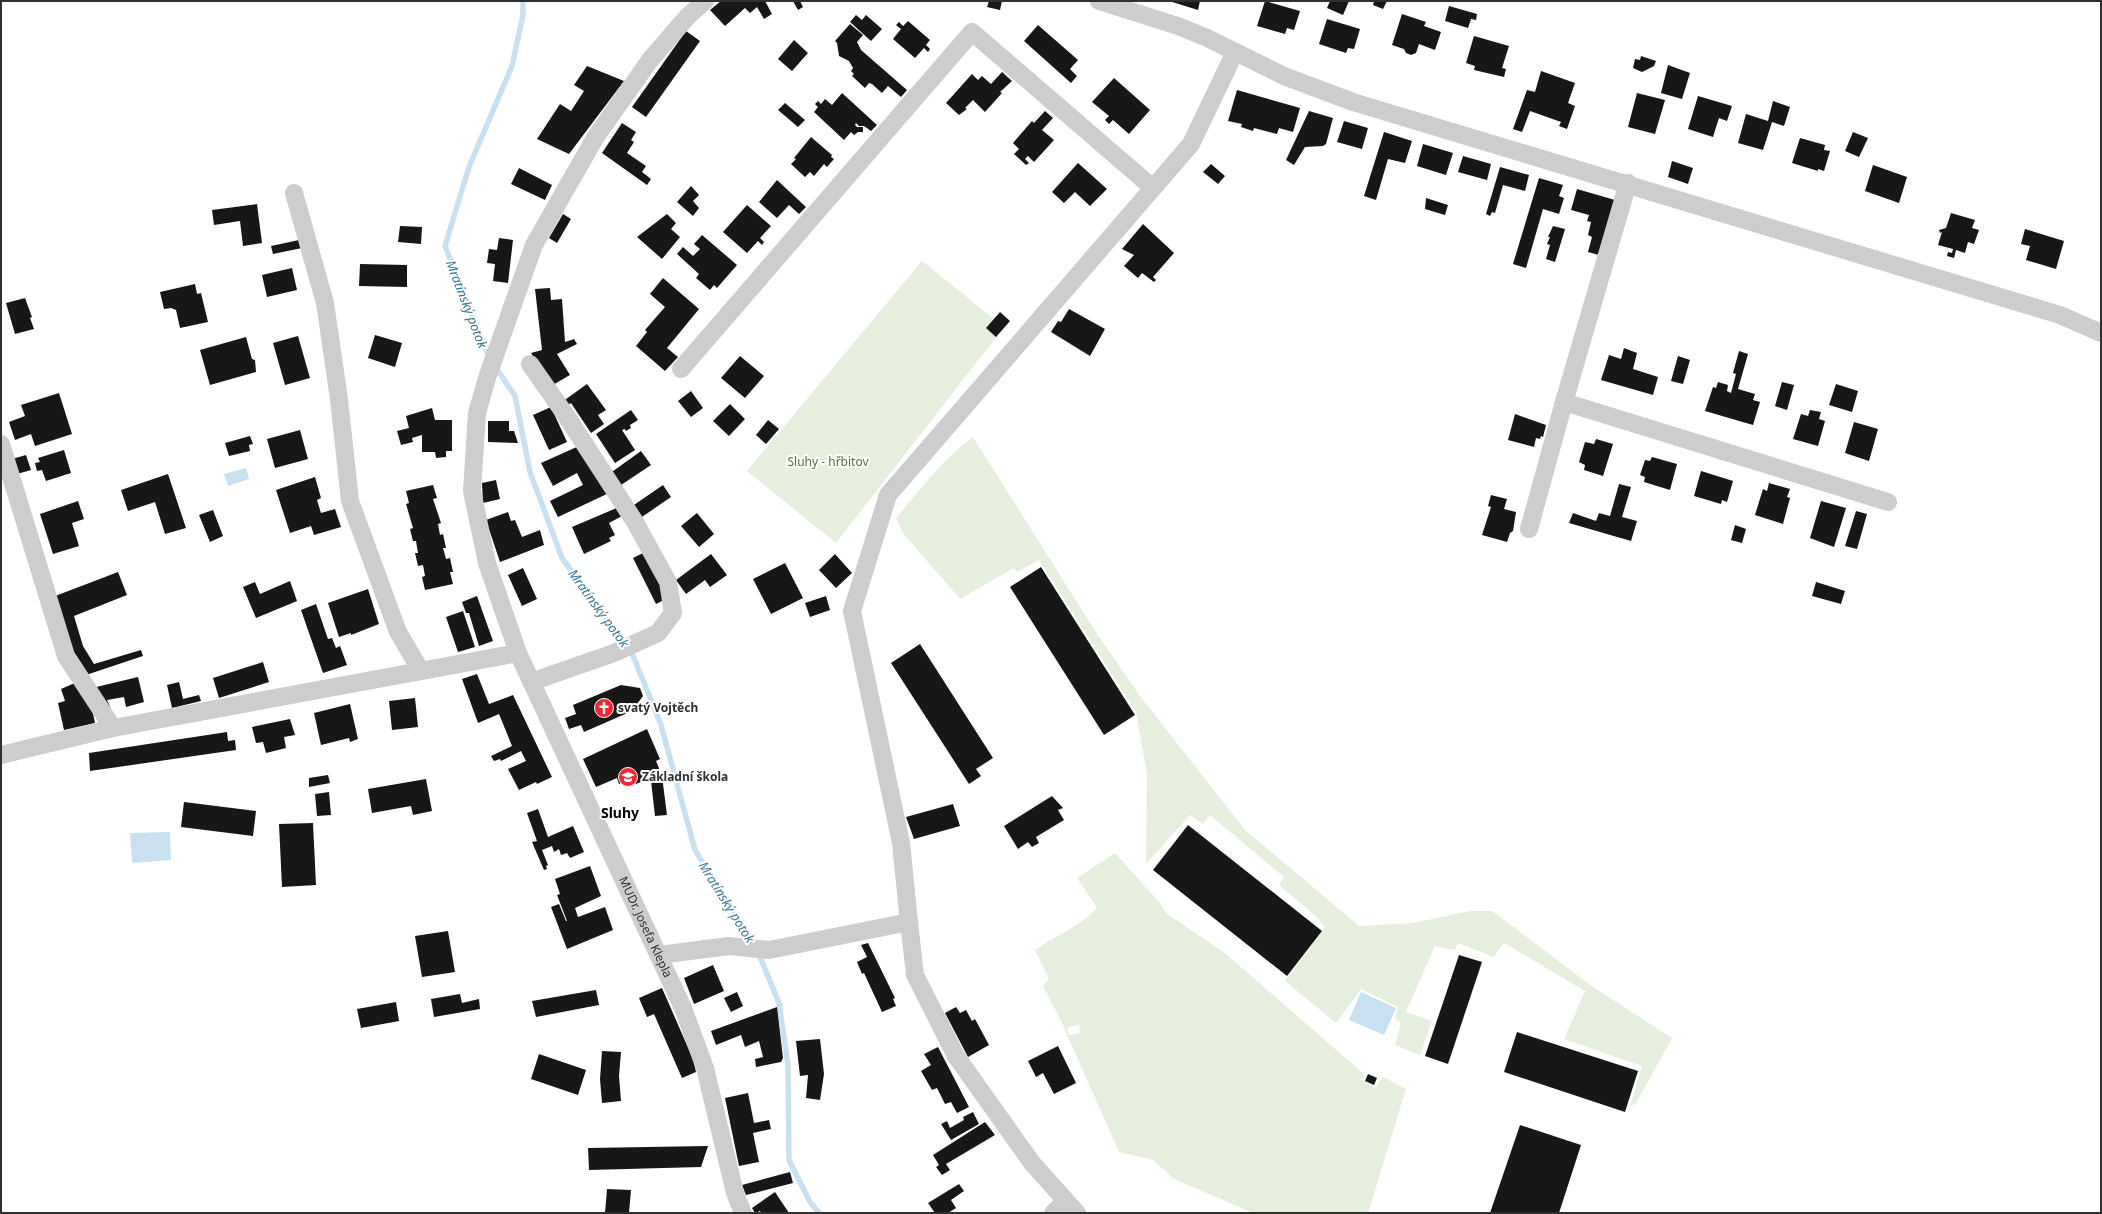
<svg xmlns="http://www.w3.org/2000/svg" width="2102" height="1214" viewBox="0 0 2102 1214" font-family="'Noto Sans',sans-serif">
	<rect width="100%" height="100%" fill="#fff"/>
	<path fill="#e6eedd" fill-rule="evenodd" d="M922 261 1004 327 836 543 747 471Z
		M973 437 1097 634 1140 696 1245 830 1359 926 1413 923 1470 911H1492L1593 987 1672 1038 1636 1103 1630 1107 1642 1066 1564 1039 1585 991 1504 943 1494 957 1458 943 1455 950 1435 946 1406 1012 1432 1021 1420 1055 1395 1045 1401 1023 1395 1019 1398 1007 1361 989 1336 1023 1285 981 1325 928 1317 917 1279 885 1284 877 1210 815 1203 824 1190 815 1146 864 1147 775 1136 712 1039 560 1017 572 1014 568 960 599 903 533 896 518C920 490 943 459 973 437Z
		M1115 853 1159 902 1167 914 1225 953 1365 1075 1361 1080 1376 1087 1383 1077 1406 1089 1368 1213H1253L1174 1179 1153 1160 1119 1152 1059 1017 1043 986 1049 979 1035 950C1056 935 1079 927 1097 908L1077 878ZM1079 1024 1080 1033 1069 1035 1067 1028Z"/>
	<path fill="#c8e0ef" d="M246 468 249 479 228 486 224 474Z
		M170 832 171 860 132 863 130 833Z
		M1361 992 1396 1008 1384 1035 1349 1020Z"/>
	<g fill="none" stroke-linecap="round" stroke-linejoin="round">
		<path stroke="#c8e0ef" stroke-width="5.5" d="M490 359 445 246 469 167 512 66 523 15V1
			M495 366 515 396 530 472 562 558 632 653 661 725 695 850 754 945
			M758 952 779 1003 788 1065 789 1160 810 1202 819 1213"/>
	</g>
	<path fill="#171717" d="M721 1H765L772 14 764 19 757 7 750 13 745 8 725 26 710 10Z
		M793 1H800L803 7 798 10Z
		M989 1H1002L1000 10 987 7Z
		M1169 1H1200L1198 10Z
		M1265 1 1300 11 1294 30 1287 28 1285 34 1257 26Z
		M1330 1H1349L1343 15 1327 8Z
		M1374 1H1387L1383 9 1373 5Z
		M1449 6 1477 14 1476 20 1471 19 1468 28 1445 21Z
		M1402 14 1426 22 1424 26 1441 32 1435 50 1419 44 1416 53 1411 55 1406 53 1404 49 1392 45Z
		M856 15 862 20 866 15 882 29 871 41 850 22Z
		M1327 19 1360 29 1354 49 1348 48 1346 53 1319 44Z
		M908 21 930 40 926 45 930 49 928 52 924 48 915 58 893 39 901 29 896 25 899 22 903 26Z
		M850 24 863 35 857 42 861 50 907 90 901 97 888 86 882 93 872 84 869 83 865 88 852 76 854 74 851 71 853 68 849 61 839 56 837 43 835 41Z
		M1038 25 1078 60 1070 69 1077 76 1071 83 1024 41Z
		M686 31 700 41 646 117 632 107Z
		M1474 36 1509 46 1502 68 1506 69 1504 77 1474 70 1475 66 1466 63Z
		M794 40 808 53 792 71 778 59Z
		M1641 56 1656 61 1654 66 1642 72 1633 68 1635 59 1640 60Z
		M1668 65 1690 73 1682 99 1661 93Z
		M587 66 624 81 569 154 537 139 560 104 571 111 584 91 574 85Z
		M1541 71 1575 83 1568 103 1575 106 1567 129 1559 126 1561 122 1530 111 1522 132 1513 129 1527 90 1535 92Z
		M1002 72 1012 81 1000 92 1002 93 985 112 973 100 965 108 967 109 959 115 946 103 972 74 978 80 982 76 991 84Z
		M1114 78 1150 110 1129 134 1113 120 1109 124 1105 120 1109 116 1092 102Z
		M1237 90 1300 108 1293 132 1279 128 1277 134 1254 128 1253 131 1241 127 1242 124 1228 121Z
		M842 93 877 125 871 131 864 126H859L856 123 855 125 857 127H863V132H858L854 135 851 132 844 140 814 112 818 107 815 104 818 101 821 104 825 99 832 105Z
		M1637 93 1665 100 1655 134 1628 127Z
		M1698 96 1732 106 1727 121 1719 118 1713 137 1688 129Z
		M1773 101 1790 107 1784 126 1772 122 1763 150 1738 143 1746 114 1768 121Z
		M785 103 805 120 798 127 778 110Z
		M1045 111 1053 118 1042 130 1054 140 1034 162 1028 156 1025 159 1029 163 1026 165 1014 154 1019 149 1013 143 1032 121 1034 123Z
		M1309 111 1333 118 1326 144 1323 146 1305 147 1294 165 1286 160Z
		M1344 121 1368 128 1362 149 1337 142Z
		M622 123 636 132 631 140 634 142 627 153 646 166 642 172 651 179 647 185 602 153Z
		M1384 132 1412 141 1405 163 1388 159 1376 200 1364 196Z
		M1853 132 1868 138 1859 157 1845 151Z
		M811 137 832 155 831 157 834 159 827 167 824 164 814 176 810 172 805 177 791 164 796 159 794 158Z
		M1800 138 1825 145 1824 150 1830 151 1824 171 1818 169V171L1792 163Z
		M1423 144 1453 153 1446 175 1417 166Z
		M1463 156 1491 164 1487 180 1458 172Z
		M1672 161 1693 168 1688 184 1668 177Z
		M1078 163 1107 189 1090 206 1075 192 1064 203 1052 192Z
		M1211 164 1225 176 1218 184 1203 172Z
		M1873 165 1907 177 1899 203 1865 191Z
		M1500 167 1529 175 1525 191 1503 185 1495 213 1492 212 1490 216 1486 214Z
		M519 168 552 185 545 200 511 184Z
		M1539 178 1563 185 1559 196 1564 198 1559 214 1543 209 1526 268 1513 264Z
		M777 180 806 207 799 214 789 205 777 218 759 202Z
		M691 186 699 195 693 201 699 208 693 216 677 202Z
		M1577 189 1615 200 1599 255 1588 252 1592 237 1588 235 1591 222 1587 221 1589 215 1571 210Z
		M1426 198 1448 205 1445 215 1425 209Z
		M257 204 262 243 243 246 240 221 214 225 212 210Z
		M747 205 771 226 760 238 764 242 762 245 758 241 747 253 723 232Z
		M1951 213 1975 220 1972 228 1979 230 1974 244 1968 242 1965 253 1956 250 1954 258 1947 256 1948 252 1952 253 1953 249 1938 245 1942 232 1940 233 1939 230 1946 228Z
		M563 214 571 219 557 243 549 238Z
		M667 214 676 223 671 229 680 237 662 259 637 237Z
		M1143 224 1174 253 1153 277 1156 280 1154 282 1142 273 1138 278 1124 266 1134 255 1122 249Z
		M400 226 422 227 421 244 398 242Z
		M1553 226 1565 229 1555 262 1546 259 1550 245 1547 244 1550 237H1548Z
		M2025 229 2064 241 2056 269 2026 260 2030 246 2021 244Z
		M702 235 737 265 717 288 714 285 710 290 696 278 699 274 677 254 683 247 693 256 700 249 694 244Z
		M499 238 513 240 508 283 493 281 495 264 487 263 489 249 497 250Z
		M299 240 302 248 273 254 271 246Z
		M360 264 407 265V287L359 286Z
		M292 268 297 290 267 297 262 275Z
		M663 278 699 309 667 348 678 357 665 371 636 346 647 332 645 330 665 307 650 294Z
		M195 284 197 294 201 293 208 322 180 328 176 310 171 308 164 309 160 292Z
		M550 288 551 300 562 299 565 342 574 339 577 344 557 354 570 375 551 386 531 353 542 350 535 289Z
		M25 298 32 317 30 318 34 329 15 334 6 303Z
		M1069 309 1105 329 1090 356 1051 332 1058 321 1061 322Z
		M1000 312 1010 321 996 337 986 328Z
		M375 335 402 343 395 367 368 358Z
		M298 336 310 378 285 385 273 343Z
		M246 337 252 359 255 360 256 372 210 385 200 350Z
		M1624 348 1637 353 1633 369 1658 377 1653 395 1601 380 1609 355 1621 359Z
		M1739 351 1748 354 1738 389 1755 394 1753 400 1760 402 1753 425 1705 411 1713 387 1716 388 1718 382 1728 385 1727 391 1731 393 1736 374 1733 373Z
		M740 356 764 376 745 398 721 378Z
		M1678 356 1690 360 1683 384 1671 381Z
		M1782 382 1794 385 1787 410 1775 406Z
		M587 384 606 410 598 415 604 424 591 433 571 403 565 407 562 402Z
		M1836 384 1858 391 1852 412 1829 405Z
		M691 391 703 408 691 417 678 401Z
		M59 393 72 434 35 446 31 434 15 440 9 422 25 416 21 405Z
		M730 404 745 419 729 436 713 421Z
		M551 407 567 442 549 450 533 415Z
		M432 408 435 420H452V451H446V457L436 458 435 452H422V435L412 438 413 442 401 445 397 431 409 428 406 416Z
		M631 410 638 420 630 425 631 428 626 431 625 429 622 430 635 450 615 463 596 434Z
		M1810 410 1821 412 1819 419 1825 421 1818 446 1793 439 1801 414 1808 416Z
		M1515 414 1546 425 1543 437 1541 436 1540 439 1536 438 1534 447 1508 440Z
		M768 420 779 429 766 444 756 435Z
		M488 421H509V431H514L518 443 488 442Z
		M1854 422 1878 429 1869 461 1845 453Z
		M300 430 308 459 275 468 267 439Z
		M250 436 253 444 249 445 250 451 229 456 225 443Z
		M1596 439 1613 444 1603 476 1584 470 1585 465 1579 462 1585 442 1594 444Z
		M579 446 609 493 558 517 550 501 583 485 577 473 553 486 541 463Z
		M64 450 71 473 46 481 42 470 37 471 35 463 40 462 38 458Z
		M641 451 651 465 618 487 609 474Z
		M26 455 31 470 17 474 12 459Z
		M1652 457 1677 464 1670 490 1644 482 1645 477 1640 475 1645 460 1650 461Z
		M1701 471 1733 481 1727 502 1722 500 1721 504 1694 496Z
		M168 474 186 528 165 534 155 502 128 511 121 490Z
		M315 477 321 498 317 500 321 513 335 509 341 527 314 535 311 526 290 533 276 490Z
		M496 480 500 499 483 503 482 483Z
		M1769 483 1790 489 1787 497 1790 498 1783 524 1755 515 1763 489 1767 491Z
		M1619 484 1631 487 1622 517 1637 521 1631 541 1569 523 1573 513 1596 521 1599 513 1610 516Z
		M433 485 437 498 433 499 441 523 438 524 440 535 443 534 446 548H443L446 559 450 558 453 572H450L453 584 425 590 422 577 425 576 423 565 418 566 415 553H418L416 541H413L410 529 413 528 406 504 409 503 406 491Z
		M663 485 671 497 639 519 631 507Z
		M1491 495 1507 499 1504 509 1516 512 1513 531 1510 533 1507 542 1482 535 1491 507 1488 506Z
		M78 501 84 519 72 523 79 546 53 554 40 514Z
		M1821 501 1846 508 1834 547 1810 538Z
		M619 507 622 516 609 523 615 535 609 538 611 541 584 554 572 527Z
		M213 510 223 536 210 542 199 515Z
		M1856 511 1867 514 1857 549 1845 546Z
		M508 512 511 521 515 520 522 537 540 530 544 545 500 562 486 520Z
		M697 513 714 534 699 547 681 526Z
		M1735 525 1746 529 1742 543 1731 540Z
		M645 552 668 598 656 604 633 558Z
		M711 554 727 575 710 587 705 580 686 594 676 580Z
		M835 554 852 573 836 588 819 570Z
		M785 563 803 598 771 614 753 579Z
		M1041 567 1135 715 1104 735 1010 587Z
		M523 568 537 599 522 606 508 575Z
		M118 572 127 595 74 616 83 646 94 664 141 650 143 656 86 675 68 648 50 598Z
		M290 581 297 601 256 618 243 587 255 582 260 594Z
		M1816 582 1845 591 1841 604 1812 596Z
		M368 589 379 624 351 635V633L339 637 328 603Z
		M477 596 493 641 479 646 469 613H466L462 602Z
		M826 596 830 610 810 617 805 603Z
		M316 604 328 639 332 638 336 648 340 646 347 665 323 673 301 610Z
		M463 611 475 647 458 652 446 617Z
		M920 644 993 758 976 769 981 776 969 784 891 663Z
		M263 662 269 682 219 698 213 678Z
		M477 674 489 704 513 695 552 777 537 784 536 782 519 790 508 769 526 761 521 751 501 761 500 759 494 761 491 756 512 746 499 714 478 723 462 679Z
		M138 677 144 702 126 707 124 697 107 700 111 709 92 688Z
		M77 682 92 709 95 723 64 730 58 703 65 701 61 689Z
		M179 682 183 699 199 695 201 701 172 708 167 685Z
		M621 685 640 688 643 696 632 711 584 732 581 725 569 729 565 718 576 714 573 705Z
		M415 698 418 727 392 730 389 701Z
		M350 704 358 739 350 742 349 738 321 745 314 713Z
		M290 719 295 735 284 737 286 748 266 753 263 742 256 743 252 727Z
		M647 729 660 759 656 761 661 773 636 784 635 783 631 785 625 781 619 784 617 778 596 787 583 759Z
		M227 732 228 741 235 740 236 750 90 771 89 753Z
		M328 775 330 783 309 787V778Z
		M662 776 667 815 655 816 651 781Z
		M426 779 432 811 413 815 411 806 372 813 368 789Z
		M329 792 331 815 317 816 315 794Z
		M1052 796 1063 808 1058 810 1064 820 1036 837 1039 843 1032 847 1028 842 1018 849 1004 826Z
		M184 802 256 811 253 836 181 827Z
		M953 804 960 826 914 839 906 817Z
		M538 809 548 837 573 826 584 852 570 858 567 853 561 855 559 849 554 852 552 846 542 850 548 865 546 866 547 869 544 870 532 842 537 841 527 813Z
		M313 823 316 885 282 887 279 824Z
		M1188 825 1322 931 1287 976 1153 870Z
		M590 866 601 896 575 908 578 917 605 907 613 930 567 949 551 907 559 904 566 921H567L557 895 560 894 555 879Z
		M448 931 455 972 422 977 415 936Z
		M868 943 895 998 893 999 896 1006 882 1012 864 973 862 974 857 962 867 957 861 945Z
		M1459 955 1482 962 1448 1064 1425 1056Z
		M713 965 724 991 694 1004 684 978Z
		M662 988 693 1059 696 1072 682 1078 654 1014 647 1017 639 998Z
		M596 990 599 1005 536 1017 532 1001Z
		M737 992 743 1006 731 1012 724 998Z
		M460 994 462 1003 479 999 480 1009 434 1017 431 999Z
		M396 1002 399 1021 361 1028 357 1009Z
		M777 1007 783 1058 781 1062 756 1067 755 1059 763 1057 759 1041 745 1047 741 1035 716 1045 711 1031Z
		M956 1007 960 1013 966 1010 972 1021 975 1019 989 1045 968 1057 945 1013Z
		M1517 1032 1638 1071 1625 1112 1504 1072Z
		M820 1039 824 1074 820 1100 806 1098 808 1075 800 1076 796 1041Z
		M1058 1046 1076 1083 1054 1094 1043 1073 1036 1077 1028 1061Z
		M938 1047 969 1107 957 1113 951 1102 945 1104 937 1088 932 1090 921 1071 931 1065 924 1054Z
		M602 1051 621 1052 619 1076 621 1101 602 1103 600 1079Z
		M539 1054 586 1070 578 1095 531 1079Z
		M1368 1074 1377 1078 1374 1085 1365 1081Z
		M748 1093 754 1123 769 1120 771 1129 753 1133 759 1162 739 1166 725 1098Z
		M973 1112 979 1124 951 1140 941 1124 947 1121 950 1128 964 1120 963 1117Z
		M985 1122 995 1135 946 1164 950 1170 942 1175 936 1167 939 1165 933 1155Z
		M1520 1125 1581 1145 1559 1213H1490Z
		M708 1146 701 1167 589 1170 588 1148Z
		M790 1172 793 1183 746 1195 742 1185Z
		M959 1184 964 1191 951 1200 956 1208 948 1213H935L928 1203Z
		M607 1189 631 1190 629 1213H605Z
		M775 1192 789 1213H761L760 1211 755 1213 752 1208Z"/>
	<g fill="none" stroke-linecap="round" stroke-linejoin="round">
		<g stroke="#cdcdcd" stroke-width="18">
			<path id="s1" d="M705 1 688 16 650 60 595 138 534 245 487 378 477 413 472 491 487 563 518 653 683 1008 705 1068 735 1193 743 1213"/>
			<path d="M1099 1 1178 26 1205 37 1284 76 1353 102 2060 315 2101 333"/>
			<path d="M294 193 325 303 339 399 350 501 398 632 421 671"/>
			<path d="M530 364 567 417 635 522 668 582 673 613 658 633 614 653 531 682"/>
			<path d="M681 369 972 32 1153 188"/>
			<path d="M1564 402 1888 502"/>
			<path d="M1 444 66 656 113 728"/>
			<path d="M1529 529 1564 402 1628 183"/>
			<path d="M1 755 113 728 518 653"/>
			<path d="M909 922 915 975 956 1056 1032 1163 1077 1213"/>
			<path d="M659 955 729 946 769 950 909 922 901 843 852 611 888 495 1191 144 1235 52"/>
			<path d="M1053 1213 1066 1201"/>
		</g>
	</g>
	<defs>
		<g id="church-disc" transform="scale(1)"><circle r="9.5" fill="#f32639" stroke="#fff"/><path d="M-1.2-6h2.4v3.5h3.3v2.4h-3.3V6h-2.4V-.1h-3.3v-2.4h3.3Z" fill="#fff"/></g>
		<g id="school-disc" transform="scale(1)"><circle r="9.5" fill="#f32639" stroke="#fff"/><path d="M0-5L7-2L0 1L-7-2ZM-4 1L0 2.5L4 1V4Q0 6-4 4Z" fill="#fff"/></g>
	</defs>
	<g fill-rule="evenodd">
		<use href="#church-disc" x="604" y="708"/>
		<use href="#school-disc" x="628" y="777"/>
	</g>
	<g text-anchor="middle" stroke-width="4" stroke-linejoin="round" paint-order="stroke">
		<g font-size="12" fill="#547039" stroke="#fff">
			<text x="828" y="466">Sluhy - hřbitov</text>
		</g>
		<g font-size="12" font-weight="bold" fill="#303030" stroke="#fff" text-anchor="start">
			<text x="618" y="712">svatý Vojtěch</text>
			<text x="642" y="781">Základní škola</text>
		</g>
		<g font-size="12" fill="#303030" stroke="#fff">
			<text dy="4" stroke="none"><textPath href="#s1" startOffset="1026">MUDr. Josefa Klepla</textPath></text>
		</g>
		<g font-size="13" font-style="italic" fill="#377599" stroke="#fff">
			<text transform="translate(467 304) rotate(69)" y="5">Mratínský potok</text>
			<text transform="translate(599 608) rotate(54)" y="5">Mratínský potok</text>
			<text transform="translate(727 902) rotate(58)" y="5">Mratínský potok</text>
		</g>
		<g font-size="14" font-weight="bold" fill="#000" stroke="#fff">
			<text x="620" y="818">Sluhy</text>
		</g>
	</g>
	<rect width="2102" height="1214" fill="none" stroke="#303030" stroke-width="4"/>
</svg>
